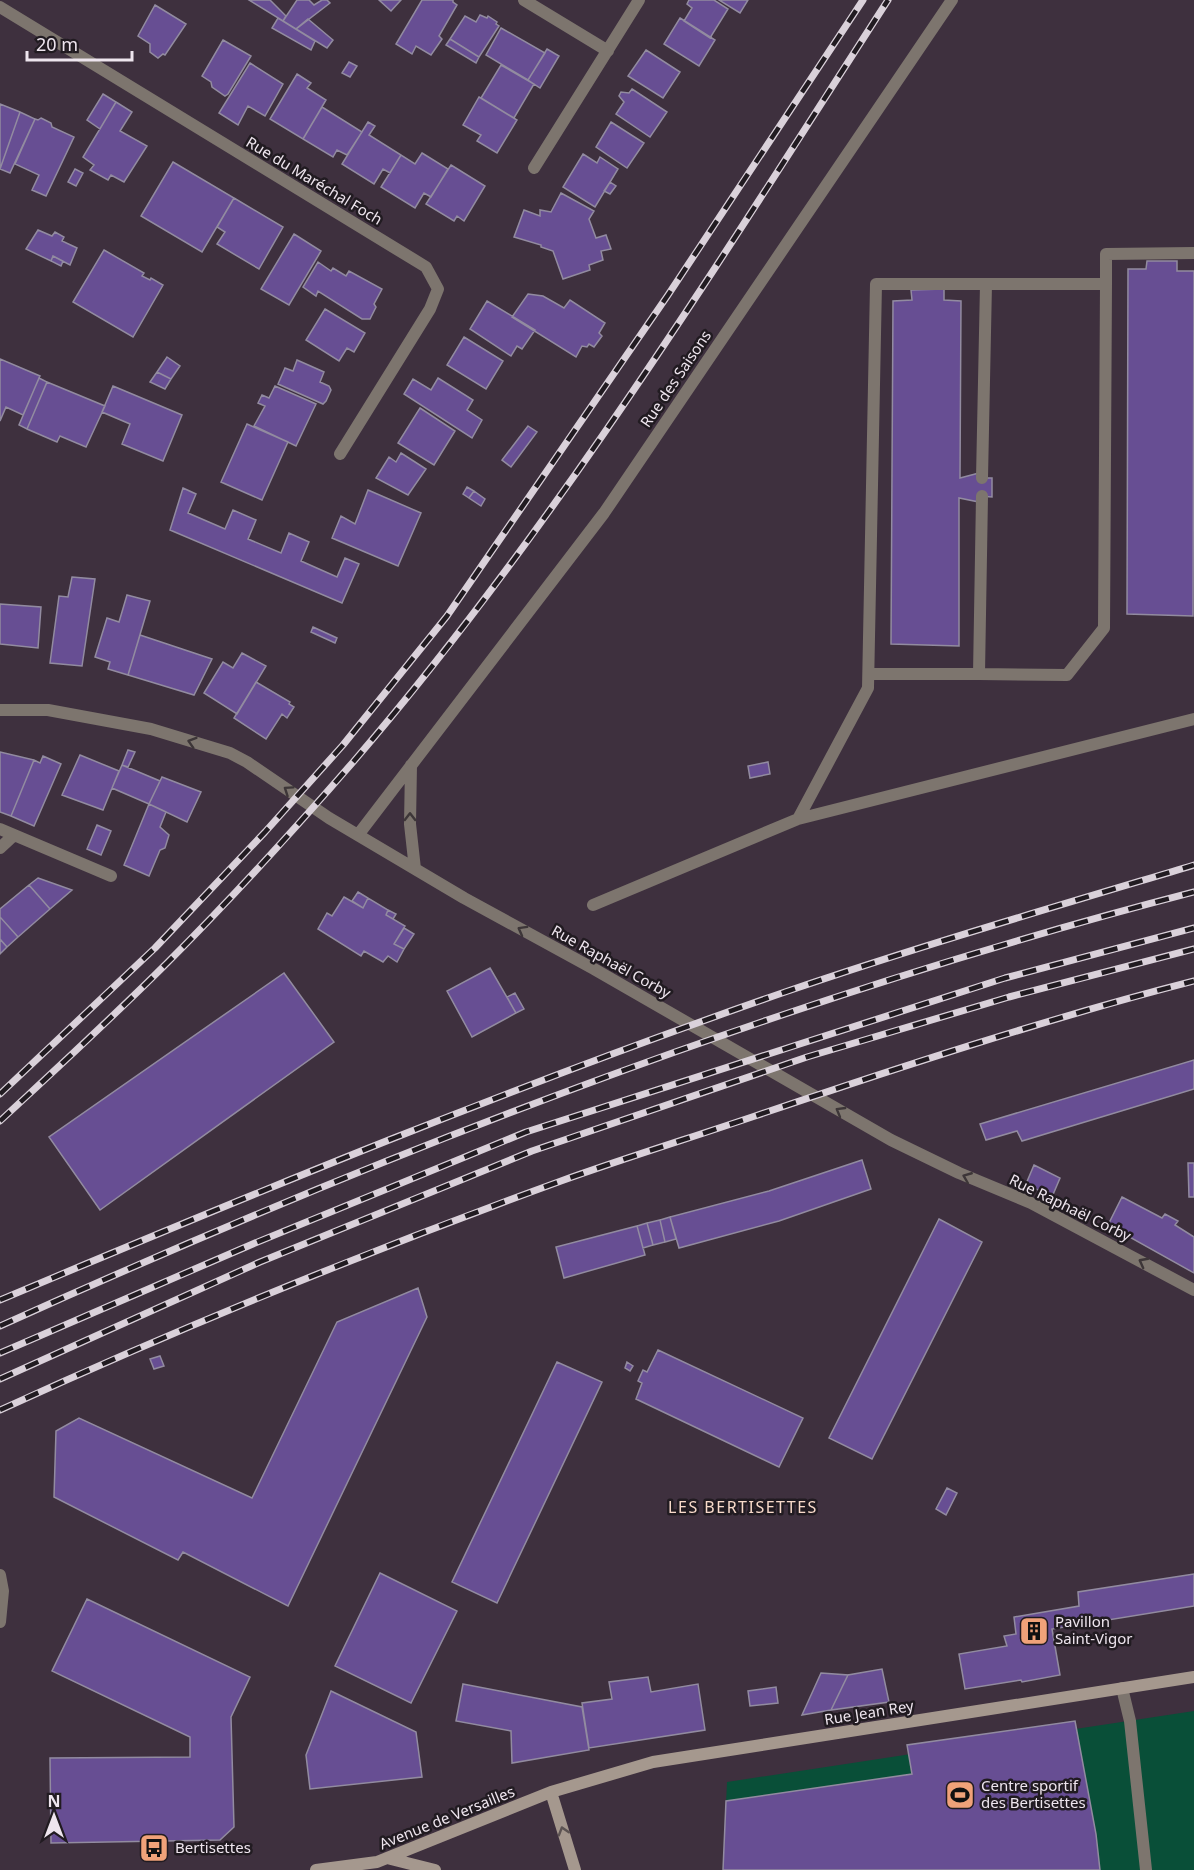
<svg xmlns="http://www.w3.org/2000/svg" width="1194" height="1870" viewBox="0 0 1194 1870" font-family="'Noto Sans',sans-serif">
	<rect width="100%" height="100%" fill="#3e303e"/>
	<path fill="#094f38" d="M1194 1711V1870H723L727 1782Z"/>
	<path fill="#674e93" stroke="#928ba0" stroke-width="1.5" d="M249 0H270L286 16 283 21Z
		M297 0H309L314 5 322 0H327L330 3 296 29 283 21Z
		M379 0H401L391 11Z
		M422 0H453V2L457 5 439 36 442 39 431 55 416 46 412 54 396 44Z
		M689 0H714L728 9 710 38 684 21 692 8 687 4Z
		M719 0H748L740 13Z
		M155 5 186 24 165 55 163 54 158 58 150 52V44L138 36Z
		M480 15 487 18 488 16 497 22 496 24 499 26 479 57 450 39 465 16 476 22Z
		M278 18 315 41 311 50 272 28Z
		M680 18 715 40 699 66 664 44Z
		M308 19 333 40 327 48 296 29Z
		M501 28 545 53 528 80 486 55Z
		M450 39 479 57 476 63 446 45Z
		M223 40 251 56 228 94 225 96 212 87 211 82 202 76Z
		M547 49 559 56 540 88 528 80Z
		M646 50 680 72 663 98 628 76Z
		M349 62 357 66 350 77 342 73Z
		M250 63 283 84 265 116 248 106 238 125 219 113Z
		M501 65 534 84 514 118 481 98Z
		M297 74 311 83 307 88 326 100 303 139 270 119Z
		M632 89 667 112 650 137 616 114 624 102 619 96 621 92 629 93Z
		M103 94 116 102 100 129 87 120Z
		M479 97 517 120 497 153 477 141 481 135 463 125Z
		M116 102 132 112 120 131 147 146 124 182 111 175 108 180 90 170 94 165 83 157Z
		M0 104 20 112 0 169Z
		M322 107 362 132 347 155 337 150 333 157 303 139Z
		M20 112 35 119 10 173 0 169Z
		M41 118 51 123 52 127 74 137 46 196 32 190 39 175 15 164 35 119 38 120Z
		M368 122 375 126 369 135 401 155 390 173 383 169 374 184 342 164Z
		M611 122 644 143 627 168 596 147Z
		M422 153 448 169 431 197 424 193 415 208 381 187 401 155 415 164Z
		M583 154 597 163 600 157 618 169 595 207 563 187Z
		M173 162 234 198 202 252 141 216Z
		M451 165 485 186 464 221 457 216 454 221 426 204Z
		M75 169 83 173 76 186 68 182Z
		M610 182 616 186 610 194 604 191Z
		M561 193 594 211 589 219 596 238 606 235 611 249 601 251 603 260 589 265 590 270 563 279 553 251 541 247V245L514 237 524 210 540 216V210L551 212Z
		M234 198 283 227 259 269 217 244 225 232 217 227Z
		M38 230 52 236 55 232 64 237 62 241 77 248 70 265 53 256 51 261 26 249Z
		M294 234 321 251 289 305 261 289Z
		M104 250 144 273 142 276 150 280 151 278 163 285 133 337 73 302Z
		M53 256 63 261 61 266 51 261Z
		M1147 261H1177V271H1194L1193 616 1127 614 1128 269H1146Z
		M318 262 331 271 333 268 346 276 349 271 382 289 374 304 376 307 370 319H362L318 291 316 296 303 287Z
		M944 289V300L961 301 960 478 979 473V478H992V497L979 496V502L959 498V646L891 644 893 301 912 300 911 290Z
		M528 294 543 296 564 308 570 300 605 323 599 333 602 336 594 347 589 344 587 347 582 346 576 357 512 317Z
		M487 301 535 330 522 349 517 346 511 356 470 329Z
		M325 309 365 333 354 352 347 348 339 361 306 340Z
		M464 337 503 361 486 389 447 365Z
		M167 357 180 366 171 379 157 372Z
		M0 359 40 376 23 415 6 407 0 421Z
		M297 360 324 372 320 382 329 386 331 390 326 401 323 404 278 384 285 368 293 371Z
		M157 372 171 379 165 389 150 382Z
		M39 378 47 382 27 429 19 425Z
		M438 378 473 400 467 410 482 420 472 438 404 394 413 379 431 390Z
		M47 382 105 406 86 447 60 436 57 442 27 429Z
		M113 386 182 415 163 461 122 444 130 424 102 412Z
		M275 386 316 404 296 446 254 426 265 406 258 403 262 395 269 398Z
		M420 408 455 431 434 465 398 443Z
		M247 424 288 442 262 500 221 482Z
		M528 426 537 432 511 467 502 460Z
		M401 453 426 469 408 495 376 478 389 457 396 462Z
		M467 487 474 491 469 498 463 494Z
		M183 488 196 494 188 513 225 529 233 510 256 520 248 539 281 553 289 533 309 542 301 561 337 577 345 558 359 564 342 603 170 530Z
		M368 490 421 513 398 566 332 538 341 516 355 524Z
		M474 491 485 499 481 506 469 498Z
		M72 577 95 579 82 666 50 663 59 596 68 597Z
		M127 595 150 601 128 675 108 669 110 662 95 657 107 618 119 622Z
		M0 604 41 607 38 648 0 644Z
		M313 627 337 638 335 643 311 632Z
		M140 635 212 659 194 695 128 675Z
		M242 653 266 666 237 714 204 693 223 662 233 668Z
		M256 682 290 702 289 704 294 707 287 718 282 714 266 739 234 718Z
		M128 750 135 752 128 767 122 765Z
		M0 752 34 760 11 816 0 812Z
		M80 755 119 771 103 810 62 795Z
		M43 756 61 764 34 826 11 816 34 760 40 763Z
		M768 762 770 774 750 778 748 766Z
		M122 765 160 781 149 804 112 788Z
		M162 777 201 792 187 822 149 804Z
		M149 804 166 812 160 827 169 835 165 848 160 850 149 876 124 865Z
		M97 825 111 831 101 855 87 849Z
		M38 878 72 890 50 909 29 885Z
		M29 885 50 909 18 937 0 917V909Z
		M358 892 368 898 363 908 352 901Z
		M344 897 363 908 368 898 388 910 386 915 405 926 394 944 404 949 397 962 388 956 383 962 364 951 361 956 318 929 327 913 332 916Z
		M388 910 396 914 393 919 386 915Z
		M0 917 18 937 7 947 0 939Z
		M404 928 414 934 404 949 394 944Z
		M0 939 7 947 0 954Z
		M490 968 516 1013 472 1037 447 991Z
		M284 973 334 1042 100 1210 49 1137Z
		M515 993 524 1009 516 1013 507 997Z
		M1194 1060V1089L1022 1141 1017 1131 986 1140 980 1124Z
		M862 1160 871 1189 779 1221 679 1248 670 1217 769 1191Z
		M1188 1163H1194V1197H1189Z
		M1034 1165 1060 1178 1052 1197 1026 1184Z
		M1122 1197 1162 1218 1165 1214 1178 1221 1175 1225 1194 1237V1273L1108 1225Z
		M670 1217 676 1239 665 1242 660 1220Z
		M939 1219 982 1242 872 1459 829 1438Z
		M660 1220 665 1242 653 1245 647 1223Z
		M647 1223 653 1245 643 1248 637 1226Z
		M637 1226 645 1255 564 1278 556 1247Z
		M418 1288 427 1317 288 1606 183 1552 178 1560 54 1497 56 1431 79 1418 252 1498 337 1322Z
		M658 1350 803 1418 779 1467 636 1399 642 1383 638 1381 643 1370 647 1372Z
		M160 1356 164 1366 154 1369 150 1359Z
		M557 1362 602 1382 497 1603 452 1582Z
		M627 1362 633 1366 630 1371 625 1368Z
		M947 1488 957 1493 946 1515 936 1509Z
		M380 1573 457 1611 411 1703 335 1666Z
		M1194 1574V1606L1052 1629 1060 1675 1022 1682 1021 1680 965 1689 959 1654 1007 1646 1004 1636 1016 1634 1014 1617 1079 1606 1078 1592Z
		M87 1599 250 1677 231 1717 234 1827 220 1840 51 1843 50 1758 190 1757V1737L52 1671Z
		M882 1669 889 1702 831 1710 848 1675Z
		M821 1673 848 1675 831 1710 802 1715Z
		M648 1677 651 1692 698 1684 705 1730 589 1748 582 1703 612 1699 609 1682Z
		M463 1684 582 1707 589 1750 512 1763 511 1731 456 1721Z
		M776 1687 778 1703 750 1706 748 1691Z
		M331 1691 416 1732 422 1777 310 1789 306 1755Z
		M1075 1721 1096 1834 1100 1870H723L726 1801 912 1774 907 1745Z"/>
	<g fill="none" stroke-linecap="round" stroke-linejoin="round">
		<path stroke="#7d756e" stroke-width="12" d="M982 478 986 284
			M869 674H979L982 496
			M979 674 1067 675 1104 628 1106 284
			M798 819 868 688 876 284H1106V254L1194 253
			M593 905 798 819 1194 719
			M0 1575 3 1591 0 1622
			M1122 1688 1130 1721 1146 1870"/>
		<path stroke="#7d756e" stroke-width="12" d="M524 0 608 51
			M0 7 426 267 438 289 430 309 340 454
			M534 168 639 0
			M0 710H48L151 729 230 753 247 762 329 818 464 898 594 969 891 1140 959 1173 1031 1203 1194 1290
			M411 765 410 824 415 869
			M0 829 111 876
			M358 835 604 513 952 0
			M0 848 14 835"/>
		<path stroke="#a5988e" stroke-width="12" d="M551 1792 575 1870
			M387 1858 435 1870
			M316 1870 377 1862 551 1792 653 1762 1194 1677"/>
		<g stroke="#dad1da" stroke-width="7">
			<path id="rail" d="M0 1094 155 948 265 832 343 745 447 616 668 295 863 0
				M0 1121C56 1069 113 1017 168 962 232 898 294 830 354 761 556 526 720 260 888 0
				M0 1300C259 1191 519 1084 785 992 920 946 1057 906 1194 865
				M0 1326C386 1152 784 998 1194 892
				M0 1353 255 1243 526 1132 1005 978 1194 928
				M0 1379 260 1262 532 1151 807 1057 1009 997 1194 949
				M0 1410C184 1326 371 1250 561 1181 625 1158 690 1138 755 1116 900 1067 1046 1019 1194 981"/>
		</g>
		<use href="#rail" stroke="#211b21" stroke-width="4.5" stroke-dasharray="14" stroke-linecap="butt"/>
	</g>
	<defs><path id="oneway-chevron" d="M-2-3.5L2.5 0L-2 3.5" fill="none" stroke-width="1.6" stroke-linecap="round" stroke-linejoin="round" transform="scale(1.5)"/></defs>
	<g stroke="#3d3638">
		<use href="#oneway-chevron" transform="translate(192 742) rotate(-163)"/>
		<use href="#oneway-chevron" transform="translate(288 790) rotate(-146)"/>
		<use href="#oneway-chevron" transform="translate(410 817) rotate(-90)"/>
		<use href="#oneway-chevron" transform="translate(522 930) rotate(-151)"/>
		<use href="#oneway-chevron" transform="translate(840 1111) rotate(-150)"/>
		<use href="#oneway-chevron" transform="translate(967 1177) rotate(-158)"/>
		<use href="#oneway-chevron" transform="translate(1143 1262) rotate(-152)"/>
	</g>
	<use stroke="#5c5352" href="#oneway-chevron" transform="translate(563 1831) rotate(-107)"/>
	<defs>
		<g id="building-square" transform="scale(1.5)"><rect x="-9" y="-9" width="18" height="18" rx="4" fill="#f0a279" stroke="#211b21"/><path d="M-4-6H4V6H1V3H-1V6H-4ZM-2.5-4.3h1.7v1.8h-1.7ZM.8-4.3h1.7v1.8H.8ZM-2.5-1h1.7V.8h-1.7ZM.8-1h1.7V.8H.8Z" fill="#111"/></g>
		<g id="stadium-square" transform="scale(1.5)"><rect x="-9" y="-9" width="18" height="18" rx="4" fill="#f0a279" stroke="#211b21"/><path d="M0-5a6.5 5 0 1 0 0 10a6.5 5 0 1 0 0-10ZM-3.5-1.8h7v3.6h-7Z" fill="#111"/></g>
		<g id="bus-square" transform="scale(1.5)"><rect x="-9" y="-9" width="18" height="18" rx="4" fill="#f0a279" stroke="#211b21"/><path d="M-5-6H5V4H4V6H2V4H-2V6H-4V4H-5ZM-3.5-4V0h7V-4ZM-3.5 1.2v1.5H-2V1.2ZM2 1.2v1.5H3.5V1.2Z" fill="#111"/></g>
	</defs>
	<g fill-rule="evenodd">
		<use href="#building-square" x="1034" y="1631"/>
		<use href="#stadium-square" x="960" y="1795"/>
		<use href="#bus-square" x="154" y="1848"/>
	</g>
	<g text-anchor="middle" stroke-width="5" stroke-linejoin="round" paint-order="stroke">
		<g font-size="15" fill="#eee5ee" stroke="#211b21">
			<text transform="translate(314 181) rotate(31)" y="5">Rue du Maréchal Foch</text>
			<text transform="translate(676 379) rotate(-56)" y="5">Rue des Saisons</text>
			<text transform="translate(611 962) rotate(29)" y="5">Rue Raphaël Corby</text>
			<text transform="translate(1070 1208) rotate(26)" y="5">Rue Raphaël Corby</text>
			<text transform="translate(869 1713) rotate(-9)" y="5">Rue Jean Rey</text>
			<text transform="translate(447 1818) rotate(-22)" y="5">Avenue de Versailles</text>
		</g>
		<g font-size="15" fill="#eee5ee" stroke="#211b21" text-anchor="start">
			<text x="1055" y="1627">Pavillon<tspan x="1055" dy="17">Saint-Vigor</tspan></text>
			<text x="981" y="1791">Centre sportif<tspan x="981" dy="17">des Bertisettes</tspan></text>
			<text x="175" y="1853">Bertisettes</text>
		</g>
		<g font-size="16" letter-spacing="1.5" fill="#f8daca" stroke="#211b21">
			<text x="743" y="1513">LES BERTISETTES</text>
		</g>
	</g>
	<g transform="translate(54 1816)" stroke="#211b21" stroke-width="4.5" paint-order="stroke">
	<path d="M0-4.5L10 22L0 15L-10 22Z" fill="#eee5ee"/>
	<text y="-9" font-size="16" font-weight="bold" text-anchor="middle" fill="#eee5ee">N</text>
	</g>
	<path d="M27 51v9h105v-9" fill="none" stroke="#eee5ee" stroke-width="3"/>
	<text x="36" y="51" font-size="18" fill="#eee5ee" stroke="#211b21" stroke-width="4.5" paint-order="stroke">20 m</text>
</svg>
